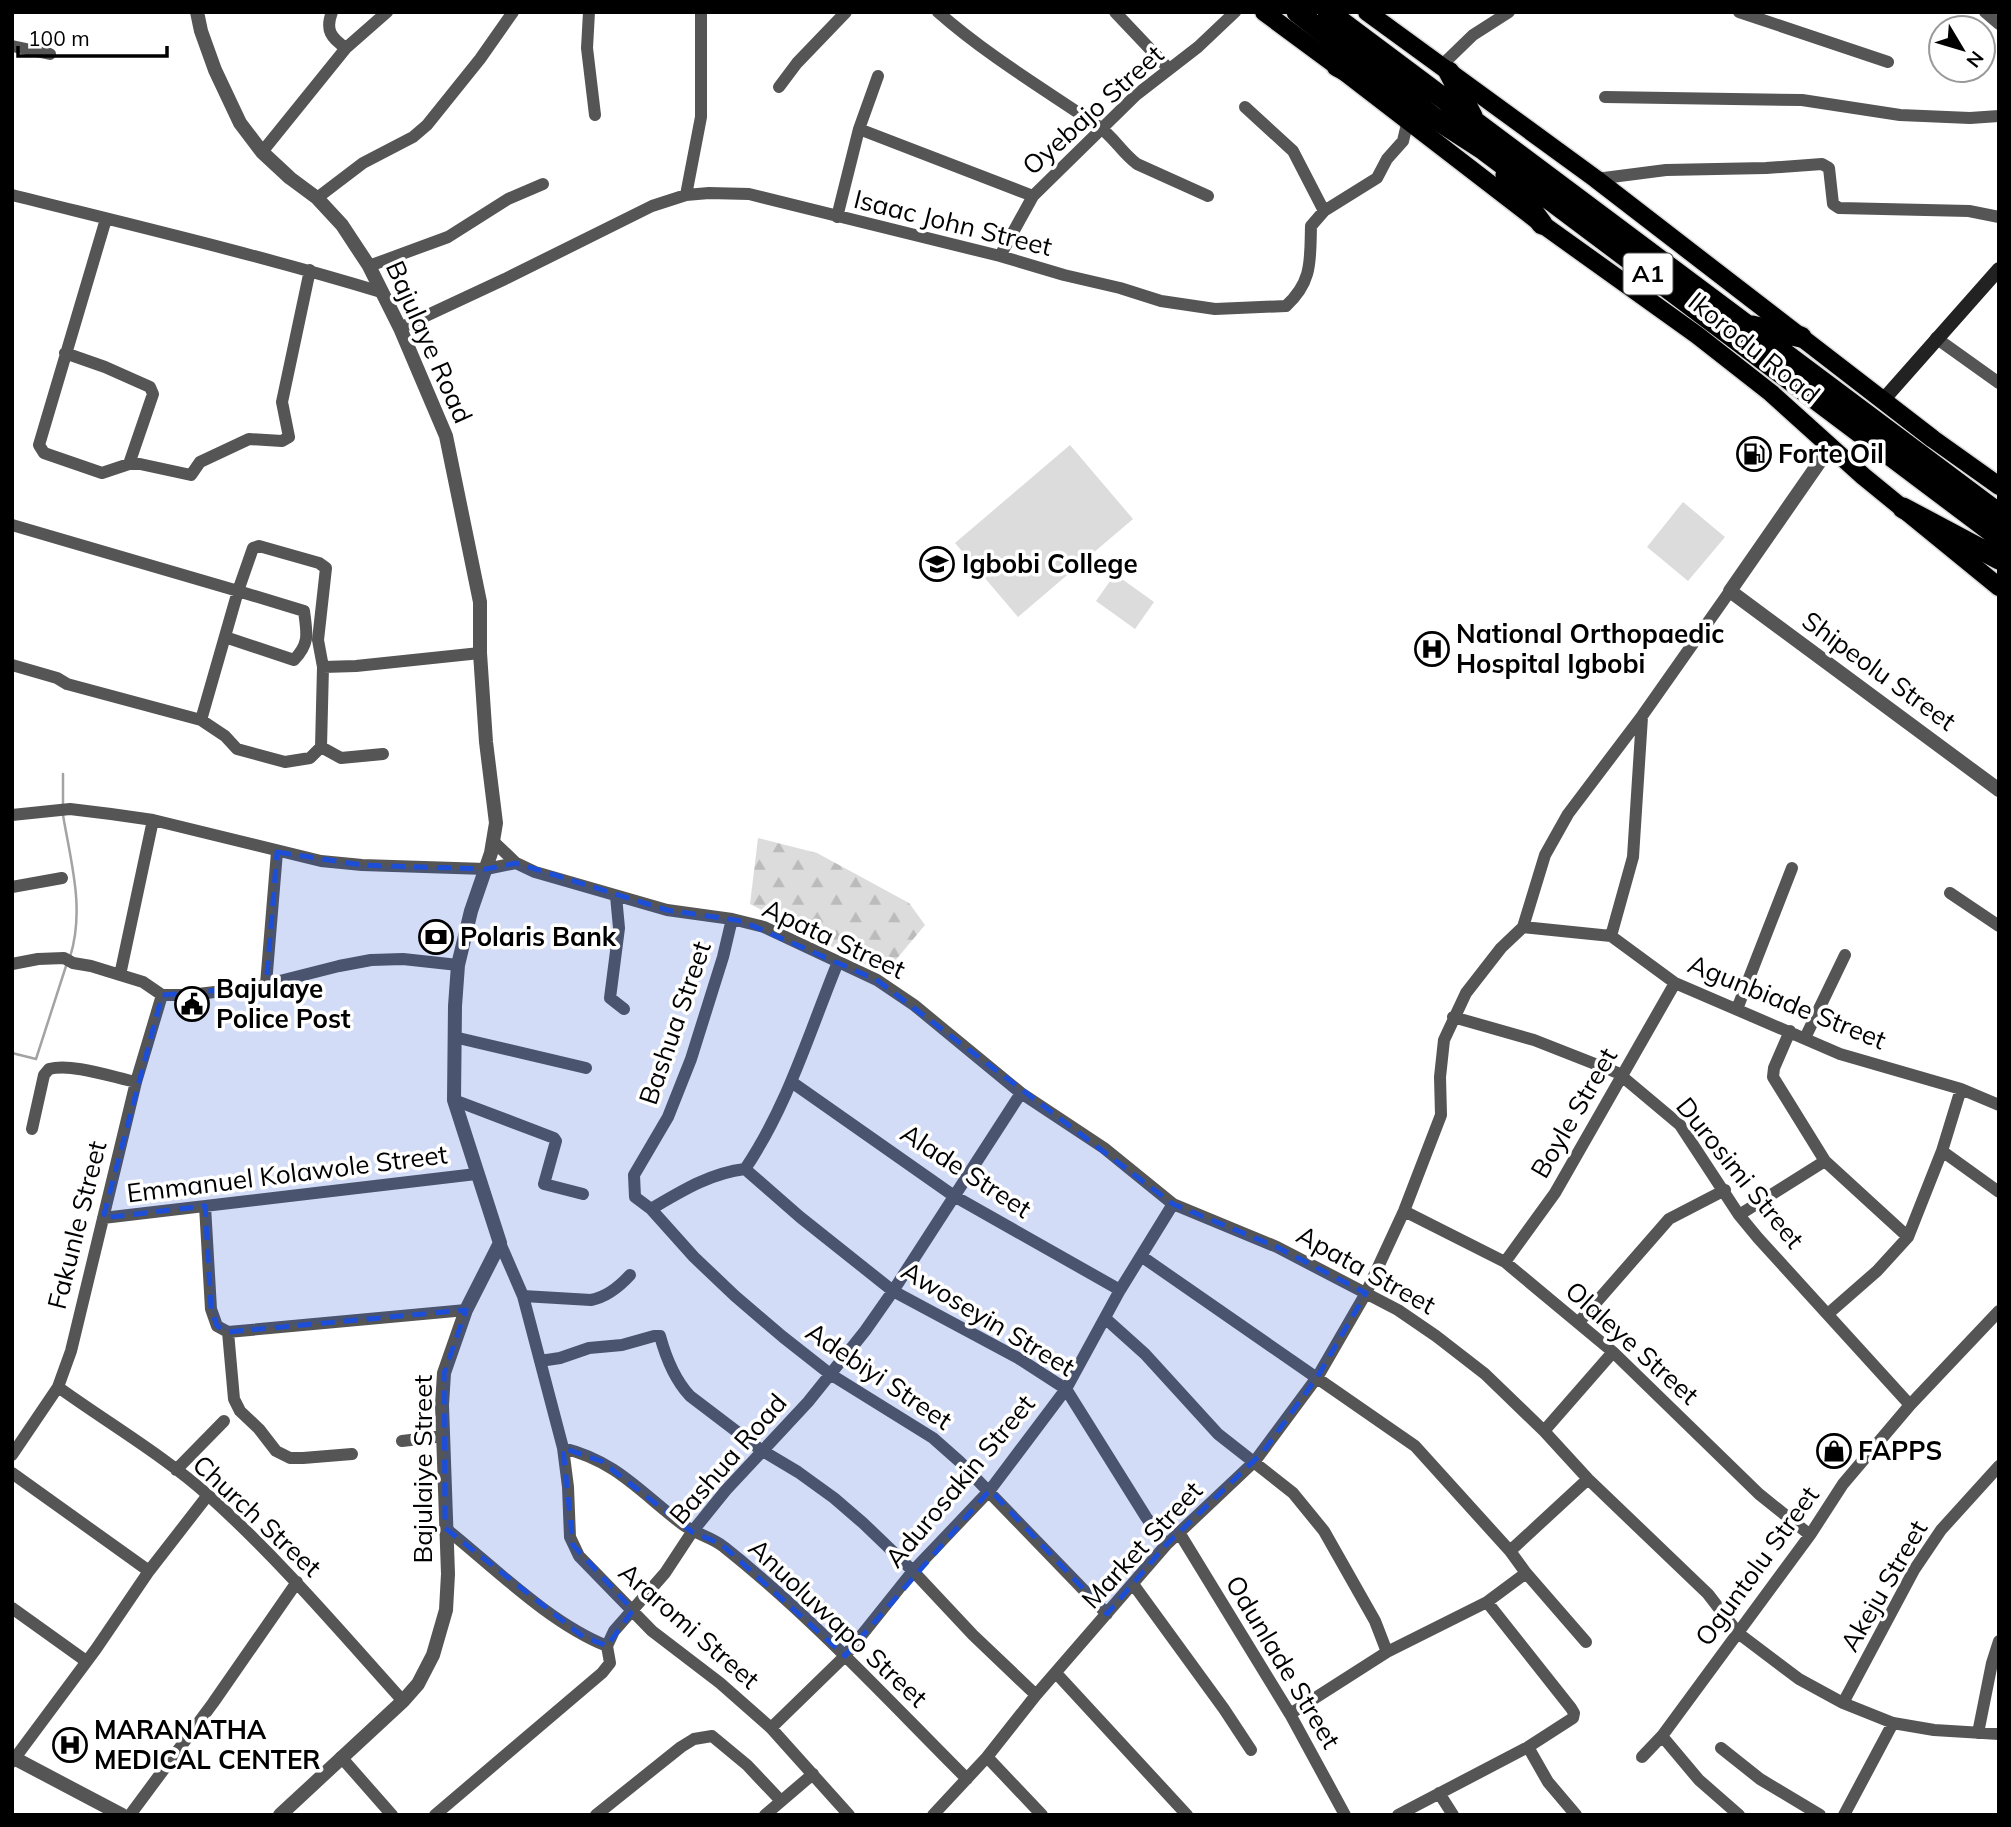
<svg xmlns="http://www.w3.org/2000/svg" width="2011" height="1827" viewBox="0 0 2011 1827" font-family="Mulish,sans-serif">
	<defs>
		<pattern id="forest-firs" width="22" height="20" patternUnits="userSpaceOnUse" patternTransform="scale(1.75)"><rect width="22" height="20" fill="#dcdcdc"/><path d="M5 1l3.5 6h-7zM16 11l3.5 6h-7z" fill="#bbb"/></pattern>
	</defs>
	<rect width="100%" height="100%" fill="#fff"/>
	<path fill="url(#forest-firs)" d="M758 838 817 853 909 903 925 925 884 974 750 904Z"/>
	<path fill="#dcdcdc" d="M1070 445 1133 519 1018 617 955 543Z
		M1683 502 1725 537 1688 581 1647 547Z
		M1115 574 1154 602 1135 629 1096 601Z"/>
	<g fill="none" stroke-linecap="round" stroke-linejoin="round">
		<path stroke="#a3a3a3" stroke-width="2.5" d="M63 774V805
			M63 815C71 863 85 909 70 957
			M12 1053 36 1059 67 963"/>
		<g stroke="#dbdbdb" stroke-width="21">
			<path id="primary" d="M1264 12 1337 66 1542 224 1697 335 1771 393 1863 476 1999 587
				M1367 12 1596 179 1933 439 1999 486"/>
		</g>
		<g stroke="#dbdbdb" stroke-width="24">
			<path id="motorway" d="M1297 12 1433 117 1484 150 1999 537
				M1328 12 1999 514
				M1337 66 1378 88
				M1449 72 1472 116
				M1506 175 1542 224
				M1752 326 1801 337
				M1903 508 1999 559"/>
		</g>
		<path stroke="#555" stroke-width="12" d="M332 12C325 30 331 38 346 48
			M589 12 587 48 595 115
			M938 12C988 56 1044 89 1098 126 1113 136 1122 153 1137 164L1208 196
			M1115 12 1169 69
			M1739 12 1888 62
			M1985 12 1999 24
			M12 46 50 54
			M1441 66 1473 35 1509 12
			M779 87 797 63 846 12
			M1605 97 1802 100 1900 115 1970 118 1999 116
			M1245 107 1293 151 1324 211
			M859 129 1033 196
			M262 152 346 48 387 12
			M1596 179 1666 170 1766 168 1822 164 1829 168 1833 204 1839 208 1969 211 1999 217
			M12 195C136 226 259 255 381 292
			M686 195 701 117V12
			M317 198 363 163 413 137 427 125 480 59 513 12
			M837 217 859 129 878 76
			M106 219 39 445 44 453 102 473 129 464H140L191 475 200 462 249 439 282 441 289 437 282 402 310 270
			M1000 256 1033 196 1136 95 1198 47 1235 12
			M369 266 448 237 508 199 543 184
			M400 328 505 279 652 206 686 195 709 193 749 194 1000 256 1064 275 1120 288 1161 301 1215 309 1286 306C1313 281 1310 260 1311 226L1324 211 1377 178 1387 159 1403 141 1408 120
			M1936 338 1999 383
			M65 353 105 367 150 387 153 394 129 464
			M12 525 238 591 253 548 259 546 319 563 326 568 318 640 323 667
			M12 665 57 678 67 684 201 720 225 736 237 749 285 762 310 758 321 747 323 667 356 666 480 653
			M201 720 238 591 304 611C307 634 310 643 294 660L225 637
			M321 747 341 758 383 754
			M12 815 70 809 111 814 153 820 321 861 362 865 486 869 516 863
			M494 842 516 863 535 872 667 910 732 919 764 927 877 980 914 1005 1021 1093 1104 1148 1173 1204 1277 1247 1398 1310 1436 1336 1485 1374 1544 1431 1588 1479 1708 1594 1738 1633 1799 1679 1843 1703 1893 1723 1934 1730 1999 1734
			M12 887 62 878
			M1950 893 1999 926
			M616 896 619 928 610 998 624 1009
			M732 919 723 957 691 1059 668 1117 634 1175 635 1197 651 1209 694 1257 735 1296 783 1337 830 1374 933 1438 959 1461 1107 1614
			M1523 927 1611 936 1675 983 1840 1054 1961 1089 1999 1105
			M1611 936 1633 857 1642 717
			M12 964 38 959 64 958 73 963 91 966 143 982 162 995H190L256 987 339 966 371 960 403 959 458 965
			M120 975 153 820
			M266 984 277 852
			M1737 1009 1792 868
			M1453 1017 1534 1040 1618 1073 1680 1125 1739 1215 1758 1238 1910 1405
			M1790 1031 1774 1068 1773 1077 1825 1161
			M454 1037 586 1068
			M1805 1038 1845 955
			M793 1083 954 1196 1120 1290
			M454 1100 554 1138 556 1141 544 1184 583 1194
			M32 1129 44 1075 49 1069C72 1063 112 1077 136 1082
			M1942 1151 1999 1192
			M745 1169 800 1217 893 1291 1018 1358 1066 1389 1146 1517 1166 1545
			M205 1206 211 1309 217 1326 228 1332 466 1310
			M651 1209C680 1192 710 1173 745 1169 788 1105 809 1033 838 962
			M1404 1211 1505 1262 1613 1352 1759 1494 1810 1535
			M1739 1215 1825 1161 1908 1237
			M103 1218 476 1174
			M500 1243 523 1296 563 1448 568 1487 570 1537 579 1556 652 1631 720 1683 771 1728 849 1815
			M1141 1256 1415 1446 1510 1551 1526 1573 1586 1642
			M1505 1262 1555 1193 1675 983
			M523 1296 591 1300C607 1297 619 1287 630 1275
			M1829 1313 1877 1271 1908 1237 1942 1151 1961 1089
			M1106 1319 1145 1354 1218 1434 1293 1493 1324 1531 1375 1621 1387 1652
			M1579 1322 1669 1219 1725 1190
			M228 1332 234 1399 240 1411 259 1429 276 1451 290 1458H303L352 1454
			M540 1361 560 1358 589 1348 622 1345 654 1336H660C666 1358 674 1379 690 1396L761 1450 798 1472 834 1498 863 1523 913 1571 973 1635 1036 1695
			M58 1387C108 1423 163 1455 209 1496 279 1559 340 1631 403 1701
			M1544 1431 1613 1352
			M402 1441 444 1436
			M563 1448C616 1461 640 1492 682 1524 695 1534 712 1537 724 1547 812 1617 888 1700 967 1779
			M12 1455 58 1387 71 1351 136 1082 162 995
			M176 1470 224 1421
			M12 1473 149 1571
			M445 1528C494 1567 549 1623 607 1646
			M1180 1534 1290 1714 1345 1815
			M1510 1551 1588 1479
			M1133 1584 1224 1709 1251 1750
			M12 1608 86 1661
			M1056 1673 1187 1815
			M1843 1703 1914 1570 1941 1530 1999 1466
			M1290 1714 1387 1652 1487 1602 1526 1573
			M771 1728 845 1656 913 1571 990 1490 1066 1389 1120 1290 1173 1204
			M1978 1733 1992 1663 1999 1641
			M1662 1736 1699 1780 1739 1815
			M1528 1747 1548 1782 1576 1815
			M1721 1748 1760 1779 1820 1815
			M341 1757 392 1815
			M987 1757 1042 1815
			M1642 1757 1662 1736 1810 1535 1843 1484 1910 1405 1999 1311
			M12 1762 96 1649 149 1571 208 1495
			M1439 1793 1453 1815
			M130 1815 213 1703 297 1582
			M435 1815 602 1673 610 1663 607 1646 614 1631 665 1573 692 1532 726 1490 808 1402 865 1331 893 1291 1021 1093
			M596 1815 681 1747 694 1739 712 1736 747 1765 781 1801
			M765 1815 813 1774
			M933 1815 987 1757 1036 1695 1166 1545 1255 1461 1318 1376 1366 1293 1404 1211 1441 1115 1440 1077 1444 1040 1466 993 1501 948 1523 927 1545 855 1568 814 1642 716 1730 591
			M1398 1815 1528 1747 1573 1718 1574 1713 1571 1708 1487 1602
			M1844 1815 1893 1723"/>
		<path stroke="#555" stroke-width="14" d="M197 12 201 31 215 70 240 123 262 152 290 178 317 198 342 225 369 266 400 328 446 436 480 602V653L486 742 496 823 491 853 471 911 458 965 455 1006 454 1100 500 1243 466 1310 444 1373 442 1405 448 1574 446 1610 433 1655 418 1684 403 1701 280 1815
			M1830 447 1730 591 1999 790
			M12 1757 122 1815"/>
		<path stroke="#222" stroke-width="14" d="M1884 399 1999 269"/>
		<use href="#primary" stroke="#000" stroke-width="18"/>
		<use href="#motorway" stroke="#000" stroke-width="21"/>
	</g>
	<path fill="#1d4ed8" fill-opacity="0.2" stroke="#1d4ed8" stroke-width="5" stroke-dasharray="14 9" stroke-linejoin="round" d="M277 852 362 865 486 869 516 863 667 910 742 921 877 980 1173 1204 1277 1247 1366 1293 1318 1376 1263 1452 1166 1545 1107 1614 990 1490 845 1656 721 1544 692 1532 601 1461 563 1448 573 1545 633 1610 607 1646 582 1636 445 1528 444 1373 466 1310 228 1332 217 1326 211 1309 205 1206 103 1218 162 995 266 986Z"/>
	<defs>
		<g id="fuel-ring" transform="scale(1.75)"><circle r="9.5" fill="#fff" stroke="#000" stroke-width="1.5"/><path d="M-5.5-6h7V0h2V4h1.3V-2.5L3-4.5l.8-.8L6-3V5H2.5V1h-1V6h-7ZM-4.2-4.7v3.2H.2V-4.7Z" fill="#000"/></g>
		<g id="school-ring" transform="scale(1.75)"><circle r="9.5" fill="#fff" stroke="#000" stroke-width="1.5"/><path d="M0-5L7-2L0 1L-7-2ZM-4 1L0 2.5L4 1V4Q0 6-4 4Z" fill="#000"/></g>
		<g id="hospital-ring" transform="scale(1.75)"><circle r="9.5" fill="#fff" stroke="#000" stroke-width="1.5"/><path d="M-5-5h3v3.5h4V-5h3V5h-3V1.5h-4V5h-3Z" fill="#000"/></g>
		<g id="bank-ring" transform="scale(1.75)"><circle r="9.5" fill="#fff" stroke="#000" stroke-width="1.5"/><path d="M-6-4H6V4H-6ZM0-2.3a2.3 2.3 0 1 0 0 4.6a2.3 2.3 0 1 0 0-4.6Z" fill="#000"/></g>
		<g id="civic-ring" transform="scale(1.75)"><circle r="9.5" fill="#fff" stroke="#000" stroke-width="1.5"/><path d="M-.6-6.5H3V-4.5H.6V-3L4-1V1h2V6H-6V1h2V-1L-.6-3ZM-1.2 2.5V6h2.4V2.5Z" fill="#000"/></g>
		<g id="shop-ring" transform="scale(1.75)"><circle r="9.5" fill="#fff" stroke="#000" stroke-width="1.5"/><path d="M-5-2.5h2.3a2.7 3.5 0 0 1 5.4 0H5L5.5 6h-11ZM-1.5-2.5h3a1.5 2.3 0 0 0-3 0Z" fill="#000"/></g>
	</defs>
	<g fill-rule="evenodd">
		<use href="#fuel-ring" x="1754" y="454"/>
		<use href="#school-ring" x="937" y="564"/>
		<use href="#hospital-ring" x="1432" y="649"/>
		<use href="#bank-ring" x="436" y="937"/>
		<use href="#civic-ring" x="192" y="1004"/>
		<use href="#shop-ring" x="1834" y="1451"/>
		<use href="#hospital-ring" x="70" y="1745"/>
	</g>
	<g text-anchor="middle" stroke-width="7" stroke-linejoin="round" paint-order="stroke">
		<rect fill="#fff" stroke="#4c4c4c" stroke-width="2" x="1623.5" y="253.5" width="49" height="41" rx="5"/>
		<g font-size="24" font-weight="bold" fill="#000">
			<text x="1648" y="282">A1</text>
		</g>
		<g font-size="26" fill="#000" stroke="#fff">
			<text transform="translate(1093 110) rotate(-42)" y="9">Oyebajo Street</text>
			<text transform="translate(953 223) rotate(14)" y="9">Isaac John Street</text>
			<text transform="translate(429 342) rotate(66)" y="9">Bajulaye Road</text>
			<text transform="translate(1754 348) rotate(39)" y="9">Ikorodu Road</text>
			<text transform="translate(1879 671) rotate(36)" y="9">Shipeolu Street</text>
			<text transform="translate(834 939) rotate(25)" y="9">Apata Street</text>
			<text transform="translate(1787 1002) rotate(22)" y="9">Agunbiade Street</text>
			<text transform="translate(675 1023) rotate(-71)" y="9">Bashua Street</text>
			<text transform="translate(1574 1113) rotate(-60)" y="9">Boyle Street</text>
			<text transform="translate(966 1171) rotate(33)" y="9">Alade Street</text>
			<text transform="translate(1740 1173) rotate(51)" y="9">Durosimi Street</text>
			<text transform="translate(287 1174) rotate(-7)" y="9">Emmanuel Kolawole Street</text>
			<text transform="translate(77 1225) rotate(-76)" y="9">Fakunle Street</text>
			<text transform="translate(1366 1270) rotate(29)" y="9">Apata Street</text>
			<text transform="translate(988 1319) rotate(31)" y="9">Awoseyin Street</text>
			<text transform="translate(1632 1343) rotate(42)" y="9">Olaleye Street</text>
			<text transform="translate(879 1376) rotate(34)" y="9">Adebiyi Street</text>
			<text transform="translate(728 1459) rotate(-49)" y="9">Bashua Road</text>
			<text transform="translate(423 1469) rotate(-90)" y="9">Bajulaiye Street</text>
			<text transform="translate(960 1481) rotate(-50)" y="9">Adurosakin Street</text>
			<text transform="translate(257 1516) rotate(43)" y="9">Church Street</text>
			<text transform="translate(1142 1545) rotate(-47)" y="9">Market Street</text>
			<text transform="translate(1757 1566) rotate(-54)" y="9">Oguntolu Street</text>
			<text transform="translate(1884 1586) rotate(-60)" y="9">Akeju Street</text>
			<text transform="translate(838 1623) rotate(43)" y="9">Anuoluwapo Street</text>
			<text transform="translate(689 1626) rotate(41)" y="9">Araromi Street</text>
			<text transform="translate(1283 1662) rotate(59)" y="9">Odunlade Street</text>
		</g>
		<g font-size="26" font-weight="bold" fill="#000" stroke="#fff" text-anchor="start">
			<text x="1778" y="463">Forte Oil</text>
			<text x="962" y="573">Igbobi College</text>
			<text x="1456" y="643">National Orthopaedic<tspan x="1456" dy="30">Hospital Igbobi</tspan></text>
			<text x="460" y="946">Polaris Bank</text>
			<text x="216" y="998">Bajulaye<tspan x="216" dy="30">Police Post</tspan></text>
			<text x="1858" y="1460">FAPPS</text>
			<text x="94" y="1739">MARANATHA<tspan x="94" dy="30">MEDICAL CENTER</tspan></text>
		</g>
	</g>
	<rect width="2011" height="1827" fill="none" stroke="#000000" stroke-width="28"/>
	<g transform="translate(1962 49) rotate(128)"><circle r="33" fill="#ffffff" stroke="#999999" stroke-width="2"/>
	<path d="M0-5L12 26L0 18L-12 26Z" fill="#000000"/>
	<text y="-10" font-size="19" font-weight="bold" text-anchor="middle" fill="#000000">N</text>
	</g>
	<path d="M18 46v10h149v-10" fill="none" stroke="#000000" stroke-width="3.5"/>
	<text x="28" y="46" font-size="21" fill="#000000" stroke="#ffffff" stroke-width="5" paint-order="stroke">100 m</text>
</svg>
